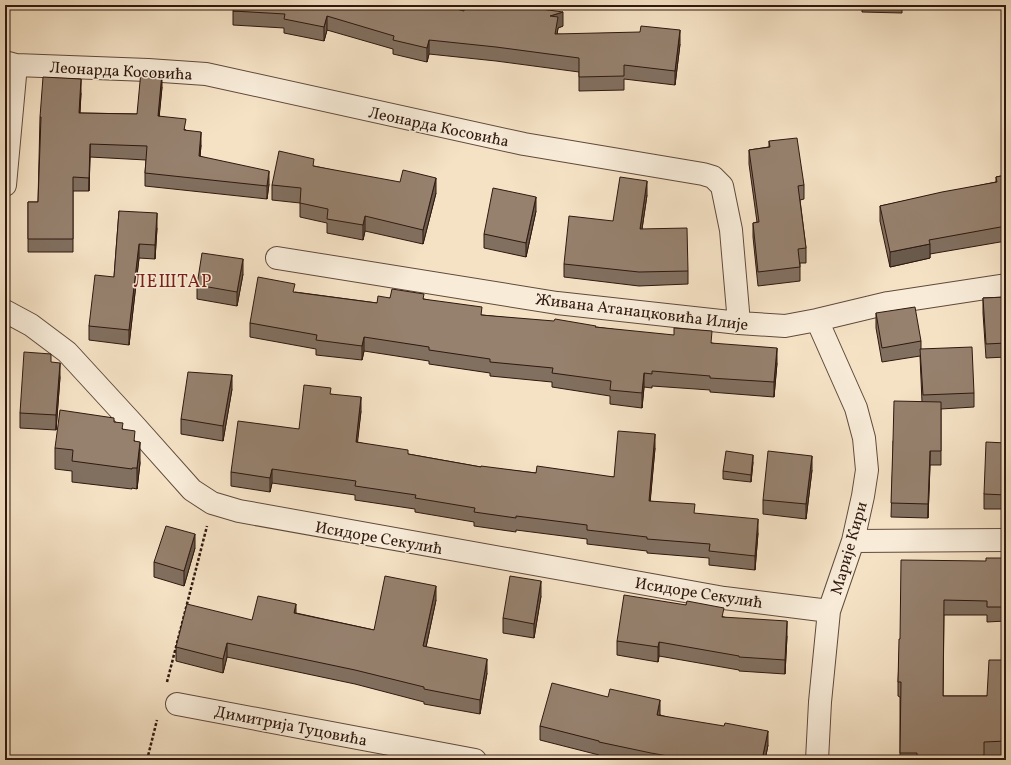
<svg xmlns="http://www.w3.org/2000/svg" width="1011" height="765" viewBox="0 0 1011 765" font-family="Vollkorn,serif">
	<rect width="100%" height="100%" fill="#f5e2c5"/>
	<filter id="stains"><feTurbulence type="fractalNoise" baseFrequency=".005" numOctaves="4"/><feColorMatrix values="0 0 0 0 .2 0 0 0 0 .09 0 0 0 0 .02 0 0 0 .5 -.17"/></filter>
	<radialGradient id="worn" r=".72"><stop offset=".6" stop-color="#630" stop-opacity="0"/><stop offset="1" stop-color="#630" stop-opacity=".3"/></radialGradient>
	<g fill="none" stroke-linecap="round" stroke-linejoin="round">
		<g stroke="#604a3c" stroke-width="24">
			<path id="minor" d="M5 62 16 65 148 70 206 74 524 144 703 174 713 177 722 186 731 230 739 323
				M5 185 16 65
				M277 258 557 303 739 323 785 326 817 320 888 303 1006 285
				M5 311 31 325 67 352 134 425 192 490 212 503 239 511 724 598 829 611
				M817 320 856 408 864 438 867 470 863 496 853 541 829 611 820 702 817 760
				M853 541 1006 540
				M177 704 475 760"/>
		</g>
		<path stroke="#2f180f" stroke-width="2.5" stroke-dasharray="3 2" stroke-linecap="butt" d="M167 682 207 526
			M147 760 157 720"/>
		<use href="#minor" stroke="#f8ecd9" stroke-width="22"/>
	</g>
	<path fill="#816f5f" stroke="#2f180f" d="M862 5H902V13L862 12Z
		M233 11H464L563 26 558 28 557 34 680 44 675 85 624 79V90L579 91V72L496 61 429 54 427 62 393 54V49L327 30 324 41 284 33V28L233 25Z
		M162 87 159 116 186 130 201 145 200 156 269 184 267 199 145 186V173L146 160 90 157 89 191H73V252H28V202H38L40 117 81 93 80 113 137 114Z
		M769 141 804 185V199L800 200 806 248V263H800V281L758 286 753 237V223L757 222 749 164V150L769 147Z
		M314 166 436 193 423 244 365 231 363 240 327 233V223L300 217V203L272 200V185Z
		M1006 175V241L930 254V258L890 267 880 221V206L996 182V177Z
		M647 195 642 229 688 271V284L639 286 564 277V264L613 221Z
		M119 211 157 228 155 259 139 258 129 345 89 340V326L114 277Z
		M536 211 526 257 484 248V234Z
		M243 274 237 306 197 299V285Z
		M295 292 377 303 390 298 424 299 482 315 596 327 712 343 777 363 774 397 710 392V390L652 386V388L644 387 642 408 610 404V396L552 387V382L490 376V373L429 364V361L364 351 362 360 316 355V349L250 337V323Z
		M1006 297V357L986 358 983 313V298Z
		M876 313 921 341V349L974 393V407L941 409V465H930L928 518 891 517 893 455V441L922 402 920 356 882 362 876 328Z
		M51 363 60 377 56 430 20 428V413Z
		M232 389 223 441 181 434V419Z
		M331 394 361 411 357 442 408 454 481 467 536 473 614 477 655 448 650 501 695 514 758 533 755 570 709 565V558L647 553V551L587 544V539L516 530V532L474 526V522L415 512V509L355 500V495L272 483 270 492 231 486V472L299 429Z
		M114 422 123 429 135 441 140 463 137 489 132 488V489L72 482V471L55 469V448Z
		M1006 443V509H984V494Z
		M753 462 751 482 723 479V471Z
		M812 470 806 519 763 514V500Z
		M195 548 184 586 154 577V562Z
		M1006 558V621L987 622V615H944L943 696H987L1006 660V756H984V760H900V697L898 696V682L900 639 986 561Z
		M541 596 534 638 503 633V618Z
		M436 600 426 647 487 673 480 714 424 704V702L355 684 227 657 223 673 176 661V647L296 613 374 630Z
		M686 605 724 617 787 636 785 674 739 671V670L659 656 658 662 617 655V641Z
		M660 714V715L768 745 765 760H616L599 756V755L540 740V726Z"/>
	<path fill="#695a4d" stroke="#2f180f" d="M563 12V26L558 28 555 48V34L550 16Z
		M327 16V30L324 41V27Z
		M680 30V44L675 85V71Z
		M429 40V54L427 62V48Z
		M162 73V87L158 129V116Z
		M81 79V93L79 126V113Z
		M201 132V145L199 169V156Z
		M90 144V157L89 191V178Z
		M269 171V184L267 199V186Z
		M436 178V193L423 244V230Z
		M647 181V195L640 242V229Z
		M536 197V211L526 257V243Z
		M157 213V228L155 259V245Z
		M365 216V231L363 240V225Z
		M139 244V258L129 345V330Z
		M930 244V258L890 267V252Z
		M243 259V274L237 306V292Z
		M364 337V351L362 360V346Z
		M777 348V363L774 397V382Z
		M60 363V377L56 430V415Z
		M644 373V387L642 408V393Z
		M232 375V389L223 441V426Z
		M361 397V411L356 456V442Z
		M655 434V448L649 515V501Z
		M140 442V463L137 489V468Z
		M930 451V465L928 518V504Z
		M753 455V462L751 482V475Z
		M812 456V470L806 519V504Z
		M272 469V483L270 492V478Z
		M758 519V533L755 570V556Z
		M195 534V548L184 586V571Z
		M541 581V596L534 638V624Z
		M436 586V600L423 661V646Z
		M296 604V619L294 613Z
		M787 621V636L785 674V660Z
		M659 642V656L658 662V647Z
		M227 643V657L223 673V659Z
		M487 659V673L480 714V700Z
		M660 700V714L657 729V715Z
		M768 731V745L765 760H762Z"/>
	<path fill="#96816e" stroke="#2f180f" d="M234 5H441L464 11 465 5H512L563 12 550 16 558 17 555 34 640 32 641 26 680 30 675 71 624 65V76L579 77V58L496 47 429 40 427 48 393 40 394 36 327 16 324 27 284 19 285 14 233 11Z
		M141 71 162 73 158 116 186 119 184 130 201 132 199 156 269 171 267 186 145 173 147 146 90 144 89 178 73 177V239H28V202H38L41 117H40L43 77 81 79 79 113 137 114Z
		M797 138 804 185 798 186 806 248 798 249 800 267 758 272 753 223 759 222 749 150 770 147 769 141Z
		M279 151 314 159 313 166 400 182 403 170 436 178 423 230 365 216 363 225 327 219 328 209 300 203 301 188 272 185Z
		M1006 175V226L929 240 930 244 890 252 880 206 942 192 997 182 996 177Z
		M620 177 647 181 640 229 687 228 688 271 639 272 564 264 569 216 613 221Z
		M493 188 536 197 526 243 484 234Z
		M119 211 157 213 155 245 139 244 129 330 89 326 95 275 114 277Z
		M202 253 243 259 237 292 197 285Z
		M258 277 295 284 293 292 377 303 378 296 390 298 392 289 424 294 423 299 482 307 481 315 554 321 555 319 596 326 595 327 674 335V328L712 331 711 343 777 348 774 382 710 378V376L652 371V374L644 373 642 393 610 390 611 381 552 373 553 368 490 362V359L429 350V347L364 337 362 346 316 340 317 335 250 323Z
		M1006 297V343L986 344 983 298Z
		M915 307 921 341 882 348 876 313Z
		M972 347 974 393 923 395 920 349Z
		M24 352 51 354V362L60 363 56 415 20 413Z
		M188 372 232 375 223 426 181 419Z
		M304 385 331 388 330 394 361 397 356 442 408 450V454L481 467V466L536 473 537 466 614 477 618 431 655 434 649 501 695 504 694 513 758 519 755 556 709 551 710 544 647 539V537L587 530V525L516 516V518L474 512 475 508 415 498 416 495 355 486 356 481 272 469 270 478 231 472 238 421 299 429Z
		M894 401 941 402V451H930L928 504 891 503 893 441Z
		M60 410 114 418V422L123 423 122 429 135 431 134 441 140 442 137 468H132V469L72 461 73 450 55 448Z
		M986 442 1006 443V495L984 494Z
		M726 451 753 455 751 475 723 471Z
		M768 451 812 456 806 504 763 500Z
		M166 526 195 534 184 571 154 562Z
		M986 558H1006V607H987V601L944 600 943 696H987L989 660H1006V741L984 742V755L979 756V760H934V759H917V753H900L901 682H898L899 639H900L901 560 986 561Z
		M385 576 436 586 423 646 487 659 480 700 424 689V687L355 670 227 643 223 659 176 647 187 604 252 620 258 596 296 604 294 613 374 630Z
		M510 576 541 581 534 624 503 618Z
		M624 595 686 605 687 601 724 608 722 617 787 621 785 660 739 657V656L659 642 658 647 617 641Z
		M552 683 608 697 610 689 660 700 657 715 724 726 725 723 768 731 762 760H691L651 753 599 742V741L540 726Z
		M352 756 369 760H351Z"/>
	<g text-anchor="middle" stroke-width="3" stroke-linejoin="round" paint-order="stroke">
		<g font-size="16" fill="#2f180f" stroke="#f8ecd9">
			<text transform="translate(121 70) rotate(3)" y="6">Леонарда Косовића</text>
			<text transform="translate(439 126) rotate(12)" y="6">Леонарда Косовића</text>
			<text transform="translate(642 311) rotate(7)" y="6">Живана Атанацковића Илије</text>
			<text transform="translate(379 537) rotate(10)" y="6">Исидоре Секулић</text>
			<text transform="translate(848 548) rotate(-74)" y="6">Марије Кири</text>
			<text transform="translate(699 592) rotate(9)" y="6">Исидоре Секулић</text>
			<text transform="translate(291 725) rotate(11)" y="6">Димитрија Туцовића</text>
		</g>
		<g font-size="18" letter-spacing="1" fill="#7a1f14" stroke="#f8ecd9">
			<text x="173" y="287">ЛЕШТАР</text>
		</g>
	</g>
	<rect width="1011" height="765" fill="none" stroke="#f5e2c5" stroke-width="20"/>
	<rect x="6" y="6" width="999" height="753" fill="none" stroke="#2f180f" stroke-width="2"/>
	<rect x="10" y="10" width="991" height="745" fill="none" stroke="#2f180f"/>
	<rect width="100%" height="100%" filter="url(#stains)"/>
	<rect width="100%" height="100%" fill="url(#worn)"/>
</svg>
